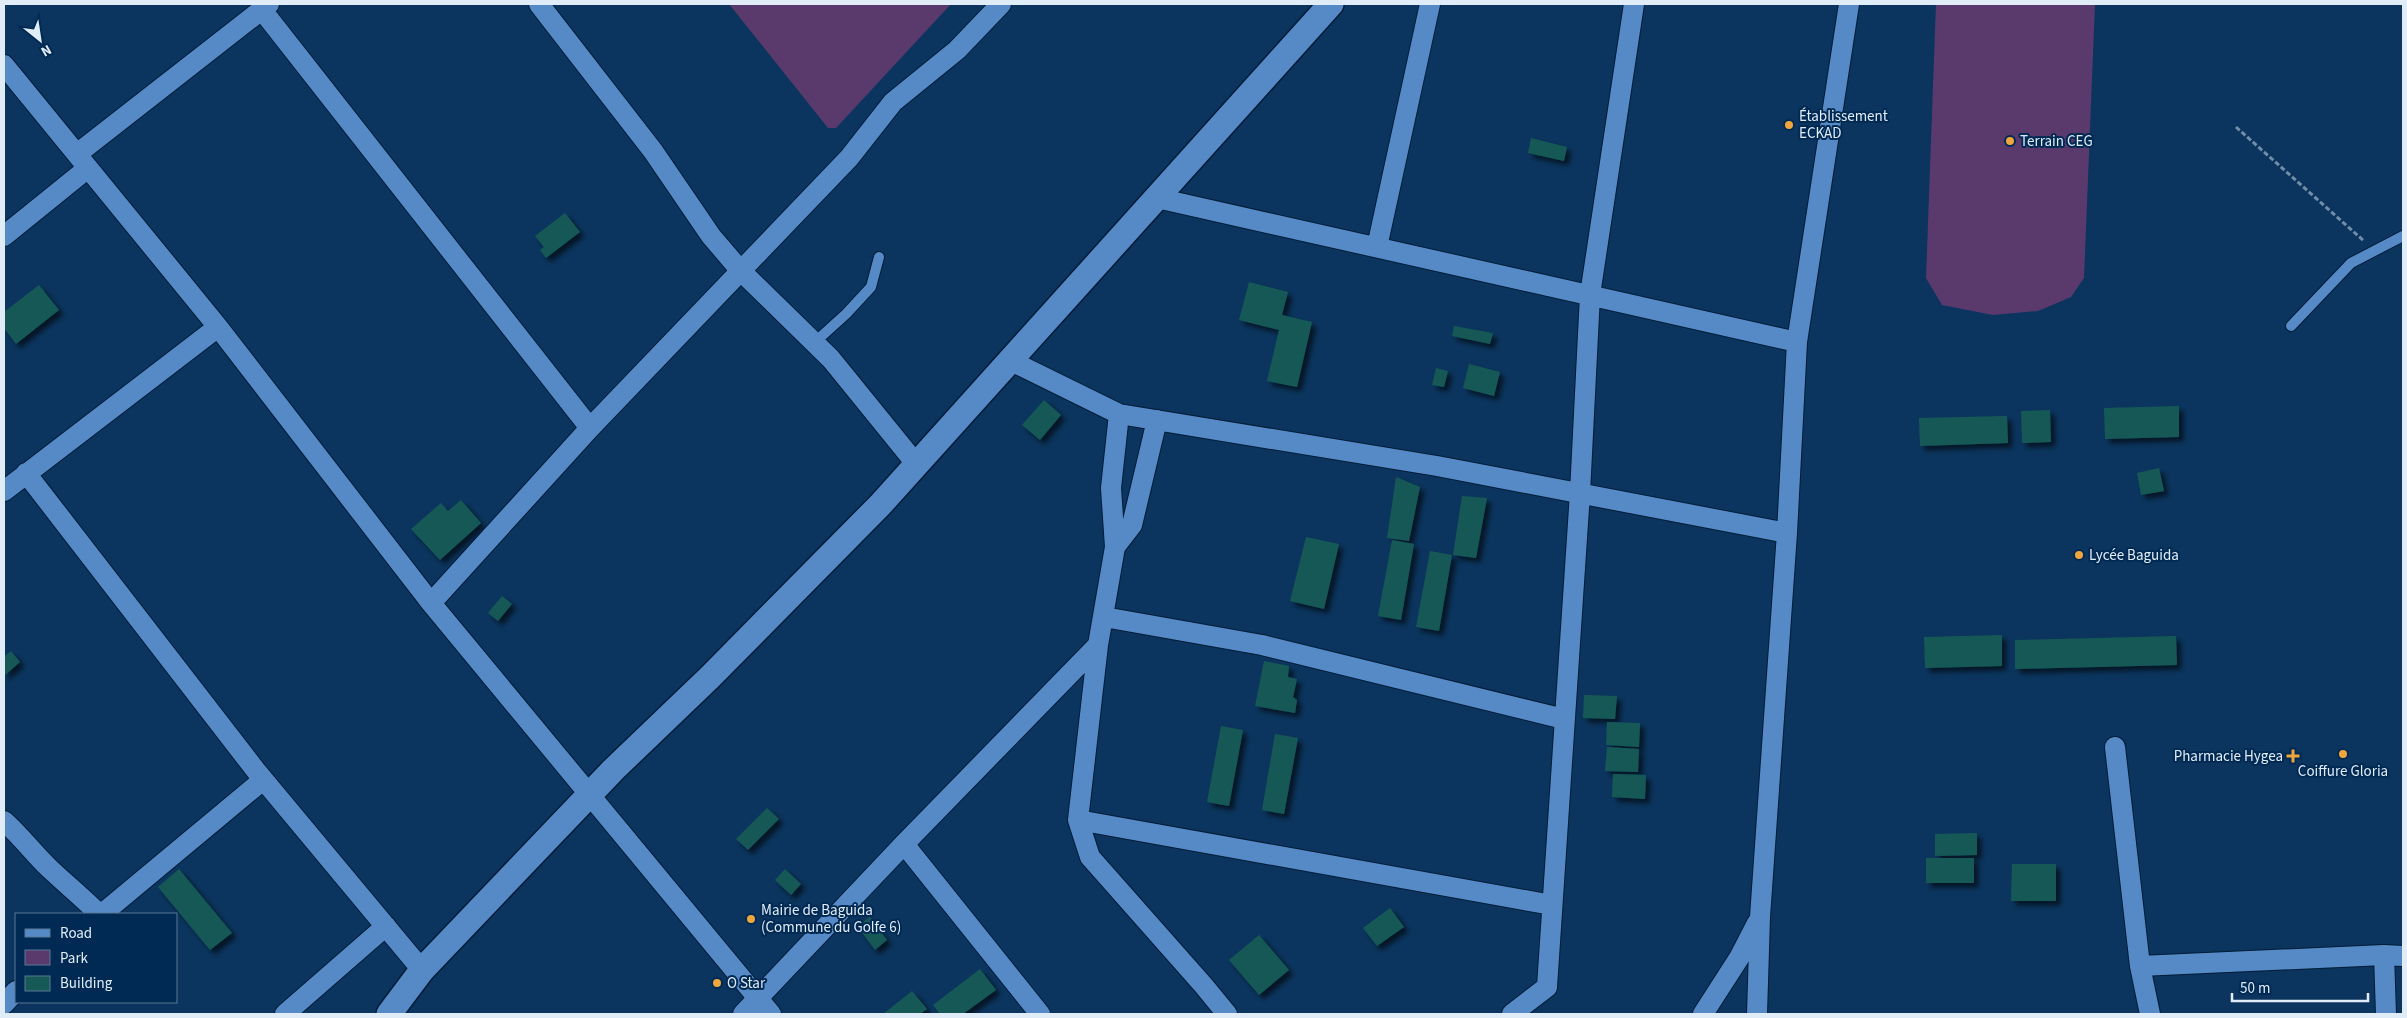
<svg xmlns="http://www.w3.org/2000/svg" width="2407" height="1018" viewBox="0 0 2407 1018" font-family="'Source Sans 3',sans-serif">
	<defs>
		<filter id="shadow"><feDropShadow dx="4.5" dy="4.5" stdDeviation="2.5" flood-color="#0009"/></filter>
	</defs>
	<rect width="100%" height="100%" fill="#0b355e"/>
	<path fill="#5a3a6c" d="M729 4H951L836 128H828Z
		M1936 4H2095L2084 278 2071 297 2038 311 1993 315 1942 305 1926 278Z"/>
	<path fill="#165957" filter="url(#shadow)" d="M1531 138 1567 147 1564 161 1528 153Z
		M565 213 580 232 546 258 540 250 544 247 535 236Z
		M1249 282 1288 292 1282 315 1312 322 1297 387 1267 381 1279 330 1239 320Z
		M39 285 59 310 16 344 4 328V312Z
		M1454 326 1493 333 1490 344 1452 336Z
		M1469 364 1500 372 1494 396 1463 388Z
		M1436 368 1448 371 1444 387 1432 385Z
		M1044 400 1061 415 1040 440 1022 425Z
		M2179 406V437L2105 439 2104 408Z
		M2050 410 2051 442 2022 443 2021 411Z
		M2007 416 2008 443 1920 446 1919 418Z
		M2159 468 2164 491 2141 495 2137 473Z
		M1396 477 1420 487 1409 541 1387 538Z
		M1462 496 1487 498 1476 558 1453 555Z
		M461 500 481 523 440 560 411 529 441 503 448 511Z
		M1306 537 1339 544 1324 609 1290 601Z
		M1392 540 1414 544 1401 620 1378 616Z
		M1430 551 1452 555 1439 631 1416 627Z
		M502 596 512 604 498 621 488 613Z
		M2002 635V666L1925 668 1924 637Z
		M2176 636 2177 665 2015 669V640Z
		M11 651 20 662 4 676V657Z
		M1264 661 1289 666 1288 677 1297 679 1293 697 1297 700 1295 713 1255 706Z
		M1584 695 1617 696 1615 719 1583 718Z
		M1607 722 1640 723 1639 747 1606 745Z
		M1221 726 1243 730 1229 806 1207 802Z
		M1275 734 1298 738 1284 814 1262 810Z
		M1607 747 1639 749 1638 772 1605 771Z
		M1613 774 1646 775 1645 799 1612 797Z
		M767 808 779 819 748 850 736 839Z
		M1977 833V855L1935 856V834Z
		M1926 858H1974V883H1926Z
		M2012 864H2056V901H2011Z
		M179 869 232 933 210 950 158 887Z
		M785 869 801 884 791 895 775 880Z
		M1390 908 1404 927 1377 946 1363 928Z
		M870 917 887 940 875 950 857 926Z
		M1259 935 1289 970 1259 995 1229 960Z
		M980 969 996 990 963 1014H940L933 1005Z
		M912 991 927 1009 920 1014H883Z"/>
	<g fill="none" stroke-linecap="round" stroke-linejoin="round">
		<g stroke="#021c38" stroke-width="12">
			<path id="service" d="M2291 326 2351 263 2403 236
				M815 342 846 314 871 287 879 257"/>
		</g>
		<g stroke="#021c38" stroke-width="22">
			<path id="minor" d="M539 4 653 151 711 236 740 270 831 359 917 465
				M262 10 590 428
				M4 65 218 327 431 603 771 1014
				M77 154 269 4
				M1157 198 1797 342
				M4 236 88 168
				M1377 247 1430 4
				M1011 361 1119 414 1437 466 1787 533
				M1119 414 1111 488 1115 547 1098 645 1078 820 1090 857 1204 986 1227 1014
				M26 473 257 772 422 970
				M4 491 218 327
				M1115 547 1132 525 1157 420
				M431 603 590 428 849 158 893 102 957 50 1001 4
				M1104 617 1262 645 1564 719
				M2115 747 2140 966 2150 1014
				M1078 820 1552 905
				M4 821C21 836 34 854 50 869 66 884 83 898 99 914
				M904 844 1040 1014
				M102 914 263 780
				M2384 955 2386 1014
				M2140 966 2384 955 2403 956
				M4 1004 16 991
				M285 1014 386 926
				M743 1014 904 844 1098 645
				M1512 1014 1547 987 1580 493 1590 295 1634 4
				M1703 1014 1739 958 1757 923
				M1757 1014 1760 917 1787 533 1797 342 1849 4"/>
		</g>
		<g stroke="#021c38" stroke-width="28">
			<path id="tertiary" d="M389 1014 422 970 613 770 710 677 880 505 1331 4"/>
		</g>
		<path stroke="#728da8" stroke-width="3" stroke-dasharray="5 2.5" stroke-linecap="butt" d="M2236 127 2364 241"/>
		<use href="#service" stroke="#558ac6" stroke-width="10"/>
		<use href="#minor" stroke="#558ac6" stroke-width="20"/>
		<use href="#tertiary" stroke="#558ac6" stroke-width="25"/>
	</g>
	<g fill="#efa73d" stroke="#002a53" stroke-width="2">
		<circle cx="1789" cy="125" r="5"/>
		<circle cx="2010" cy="141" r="5"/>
		<circle cx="2079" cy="555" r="5"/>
		<circle cx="2343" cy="754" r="5"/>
		<path d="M2290.5 748.5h5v5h5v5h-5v5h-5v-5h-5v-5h5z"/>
		<circle cx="751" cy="919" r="5"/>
		<circle cx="717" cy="983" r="5"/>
	</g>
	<g text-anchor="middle" stroke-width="4" stroke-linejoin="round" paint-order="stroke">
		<g font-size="15" fill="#e1ecf9" stroke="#002a53" text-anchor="start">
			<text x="1799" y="121">Établissement<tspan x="1799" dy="17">ECKAD</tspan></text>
			<text x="2020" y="146">Terrain CEG</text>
			<text x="2089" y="560">Lycée Baguida</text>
			<text x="2283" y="761" text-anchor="end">Pharmacie Hygea</text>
			<text x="2343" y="776" text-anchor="middle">Coiffure Gloria</text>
			<text x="761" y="915">Mairie de Baguida<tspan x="761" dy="17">(Commune du Golfe 6)</tspan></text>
			<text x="727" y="988">O Star</text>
		</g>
	</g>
	<rect width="2407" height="1018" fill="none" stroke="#e1ecf9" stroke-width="10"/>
	<rect x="15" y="913" width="162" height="90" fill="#002a53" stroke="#5a7895"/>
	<rect x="25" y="929" width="25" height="8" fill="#558ac6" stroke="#5a7895"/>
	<text x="60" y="938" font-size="15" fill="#e1ecf9">Road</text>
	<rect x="25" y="950" width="25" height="15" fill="#5a3a6c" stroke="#5a7895"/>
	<text x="60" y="963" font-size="15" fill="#e1ecf9">Park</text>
	<rect x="25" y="976" width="25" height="15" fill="#165957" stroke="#5a7895"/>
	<text x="60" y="988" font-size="15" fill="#e1ecf9">Building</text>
	<g transform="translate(40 40) rotate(150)" stroke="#002a53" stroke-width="4" paint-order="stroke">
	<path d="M0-4L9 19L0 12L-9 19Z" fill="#e1ecf9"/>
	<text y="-8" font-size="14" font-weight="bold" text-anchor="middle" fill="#e1ecf9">N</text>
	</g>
	<path d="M2232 993v8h136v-8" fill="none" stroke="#e1ecf9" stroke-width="2.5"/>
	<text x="2240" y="993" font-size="15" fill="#e1ecf9" stroke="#002a53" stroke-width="4" paint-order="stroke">50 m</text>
</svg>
